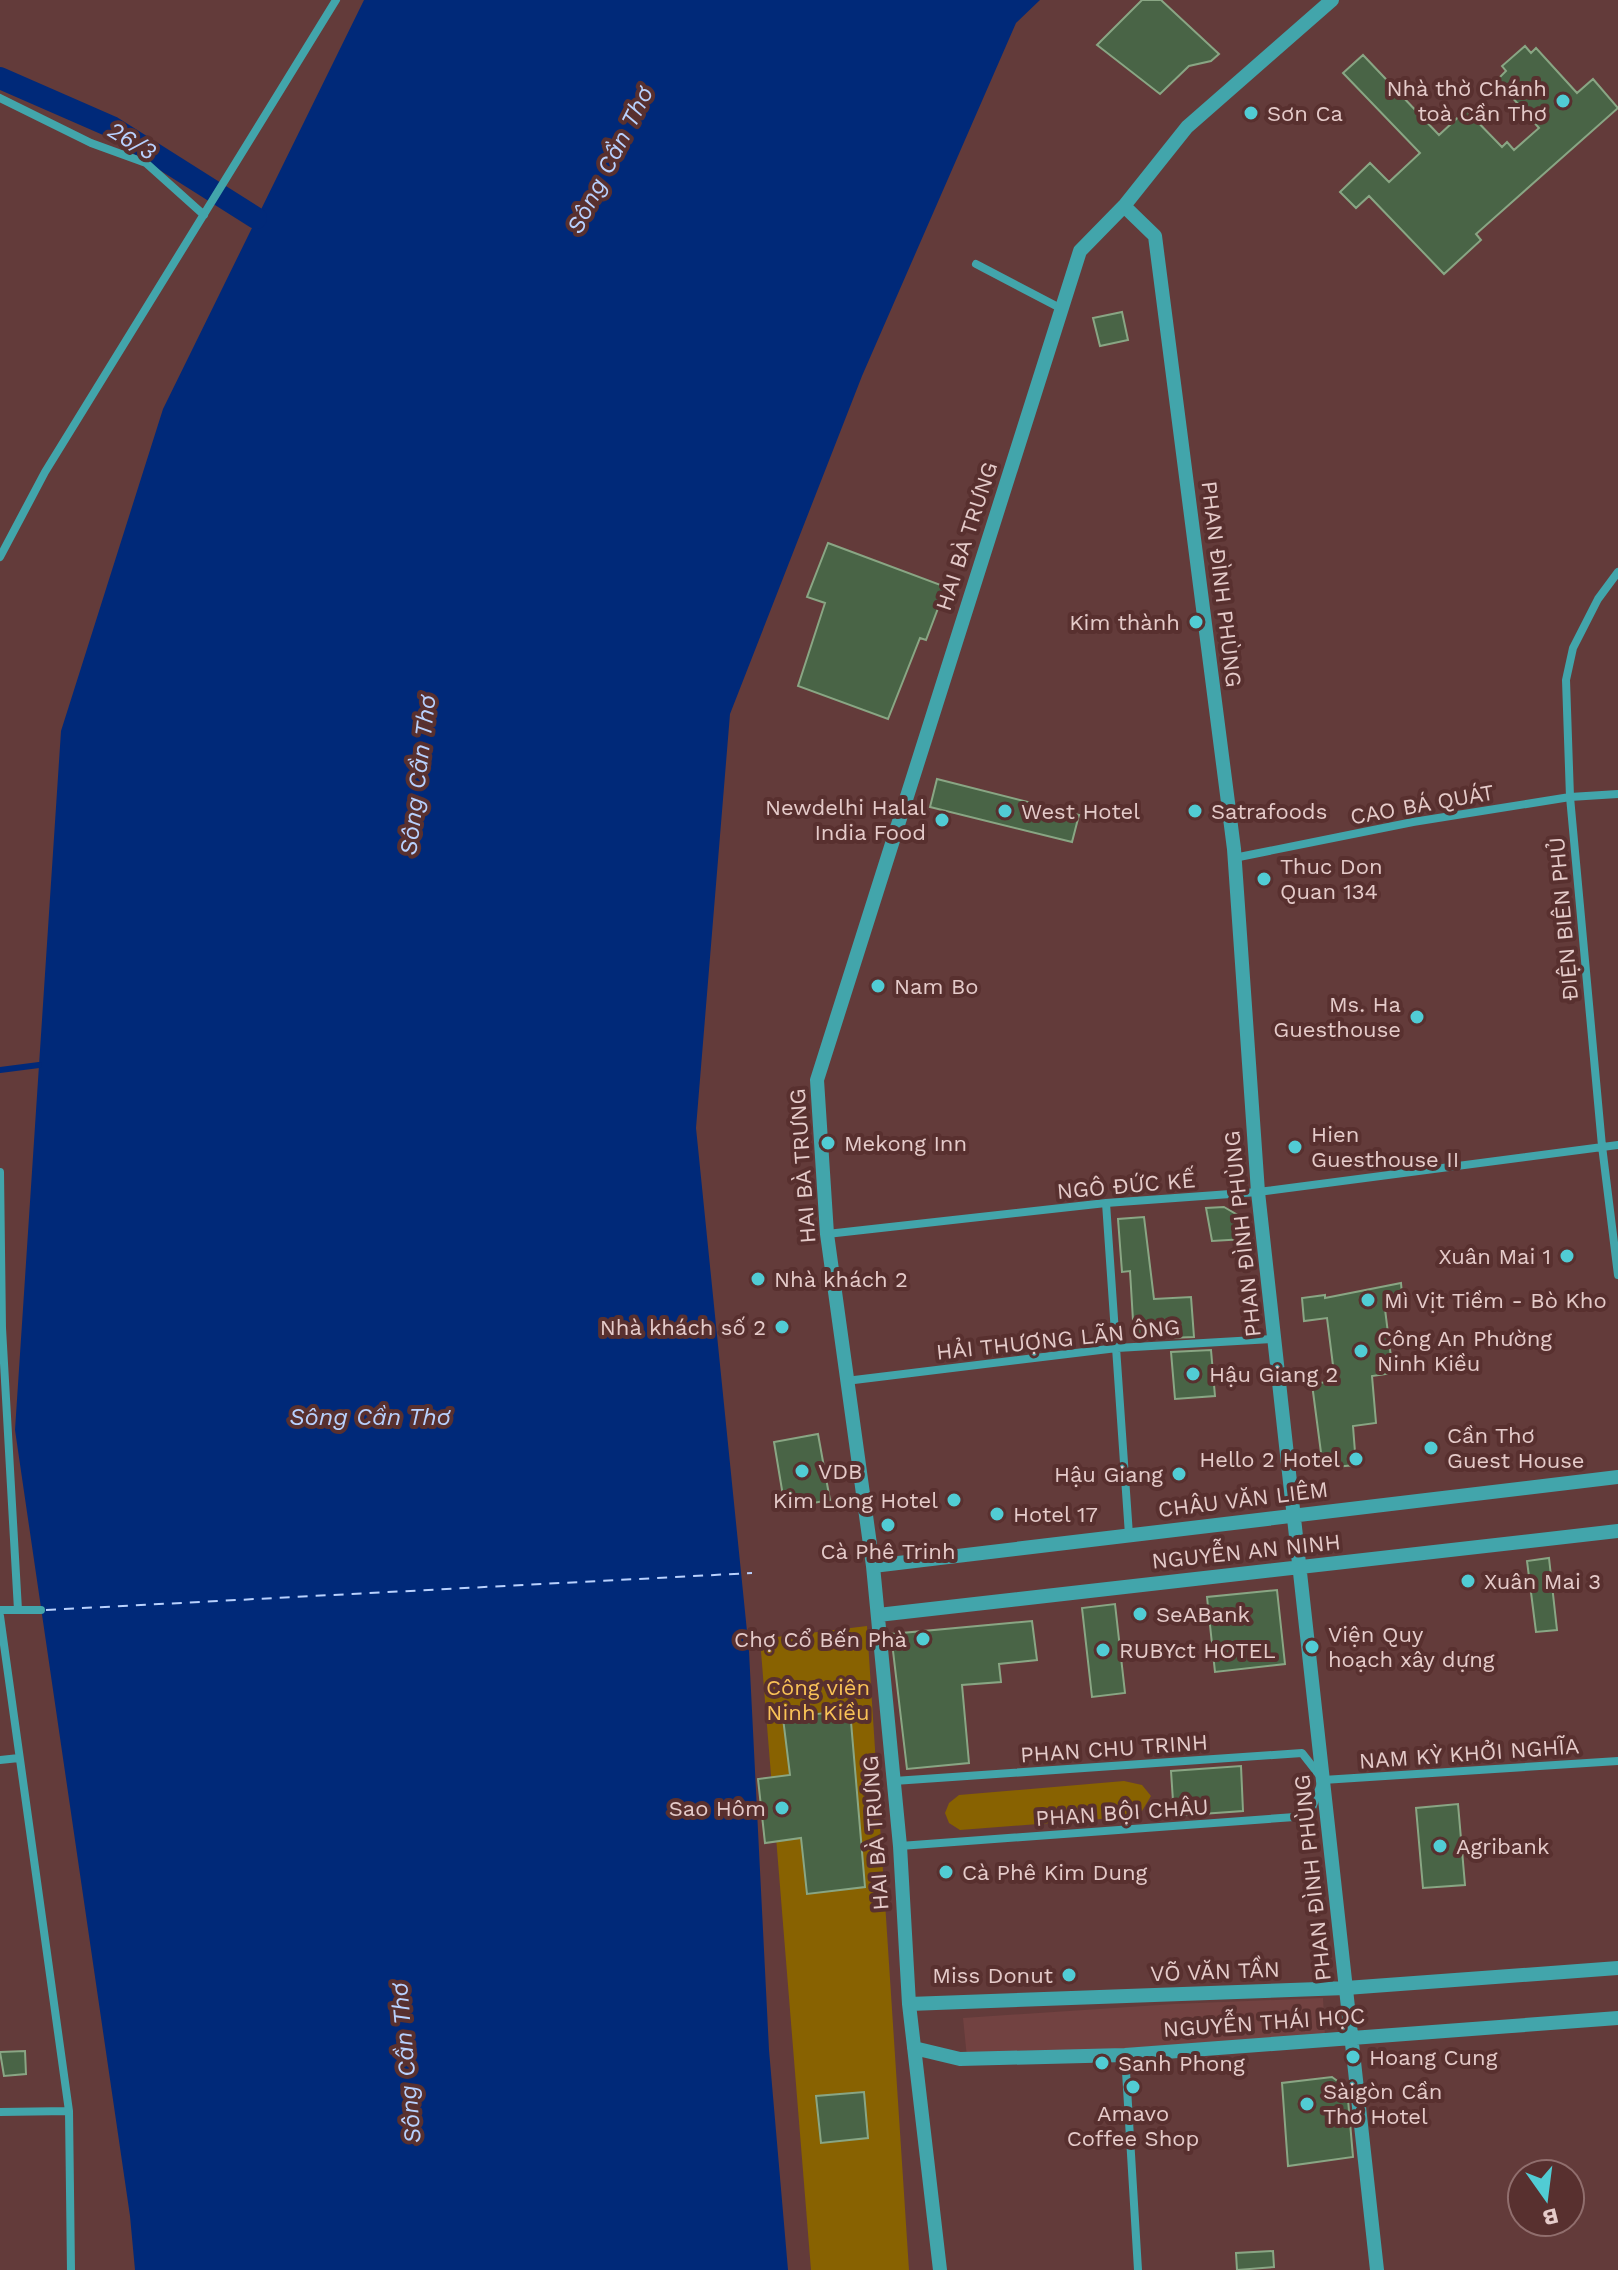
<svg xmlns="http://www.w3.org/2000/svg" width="1618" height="2270" viewBox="0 0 1618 2270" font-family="'Work Sans',sans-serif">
	<rect width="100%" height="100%" fill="#633b3a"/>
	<path fill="#724241" d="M1323 1998 1325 2036 967 2058 963 2018 1174 2004Z"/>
	<path fill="#886201" d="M867 1626 909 2270H811L760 1639Z
		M1124 1781 1142 1785 1151 1796 1142 1811 1127 1817 960 1830 949 1823 945 1813 949 1803 959 1795Z"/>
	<path fill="#002979" d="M364 0H1040L1016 23 862 376 730 714 696 1128 749 1651 769 2050 788 2270H135L130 2216 15 1430 61 731 163 409Z"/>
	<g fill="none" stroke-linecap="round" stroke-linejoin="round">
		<path stroke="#002979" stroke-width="6" d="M0 1070 39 1065"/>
		<path stroke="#002979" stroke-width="22" d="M0 78 112 127 256 218"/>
		<path stroke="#b8d1fe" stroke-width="2" stroke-dasharray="10 8" stroke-linecap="butt" d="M46 1610 752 1573"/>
	</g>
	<path fill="#496446" stroke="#89a684" stroke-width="2" d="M1142 0H1161L1219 54 1211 61 1189 66 1160 94 1097 45Z
		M1525 46 1531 53 1536 48 1577 93 1593 79 1618 108 1476 234 1481 240 1444 274 1369 196 1356 208 1340 192 1370 163 1389 182 1420 153 1343 73 1363 55 1439 135 1466 110 1502 147 1507 142 1514 150 1539 128 1497 80 1506 71 1502 66Z
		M1122 312 1128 340 1100 346 1093 318Z
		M828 543 946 587 926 640 920 638 888 719 798 686 825 603 807 597Z
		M937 779 1079 815 1072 842 930 807Z
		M1224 1207 1241 1217 1245 1239 1212 1241 1206 1208Z
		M1144 1217 1154 1299 1191 1297 1194 1337 1170 1338V1335L1134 1337 1130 1271 1122 1272 1118 1219Z
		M1401 1283 1403 1306 1385 1309 1393 1373 1372 1376 1376 1423 1353 1426 1356 1465 1323 1468 1312 1384 1335 1381 1327 1318 1304 1321 1302 1298 1325 1295V1298Z
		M1211 1350 1215 1396 1175 1399 1171 1352Z
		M818 1434 830 1500 785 1508 774 1442Z
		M1549 1558 1557 1630 1536 1632 1527 1561Z
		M1277 1590 1285 1664 1215 1672 1207 1597Z
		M1115 1604 1125 1693 1092 1697 1082 1608Z
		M1032 1621 1037 1660 999 1664 1001 1682 962 1685 969 1763 907 1769 891 1634Z
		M850 1710 865 1887 807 1894 801 1838 765 1843 758 1779 790 1775 783 1718Z
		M1241 1766 1243 1811 1174 1816 1171 1771Z
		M1458 1804 1465 1885 1423 1888 1416 1808Z
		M25 2051 26 2074 4 2076 0 2052Z
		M1332 2077 1347 2088 1353 2157 1288 2166 1282 2083Z
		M864 2092 868 2138 821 2143 816 2096Z
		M1273 2251 1274 2267 1237 2270 1236 2253Z"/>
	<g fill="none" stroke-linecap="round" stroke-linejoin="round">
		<path stroke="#42a5ab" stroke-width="8" d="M0 98 91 143 146 163 204 215
			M976 264 1062 309
			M0 557 45 472 336 0
			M1618 572 1598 599 1573 648 1566 680 1570 797 1602 1146 1618 1275
			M1234 858 1413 822 1570 797 1618 794
			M0 1172 2 1328 18 1610
			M1106 1203 1129 1535
			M827 1234 1106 1203 1258 1192 1618 1145
			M846 1381 1117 1348 1274 1339
			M0 1610H41
			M0 1616 69 2111 71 2270
			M0 1760 19 1758
			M1323 1780 1618 1761
			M894 1781 1302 1753 1320 1776
			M900 1846 1309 1816 1321 1784
			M1125 2055 1138 2270
			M0 2112 69 2111"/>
		<path stroke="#42a5ab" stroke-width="14" d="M1124 206 1155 236 1234 849 1258 1192 1377 2270
			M873 1566 1618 1477
			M878 1615 1618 1531
			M909 2004 1346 1988 1618 1968
			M914 2048 960 2059 1125 2055 1618 2018
			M940 2270 909 2004 900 1846 873 1566 827 1234 817 1080 1080 251 1124 206 1187 127 1332 0"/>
	</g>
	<g fill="#51ccd4" stroke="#58302f" stroke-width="3">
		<circle cx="1563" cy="101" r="8"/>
		<circle cx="1251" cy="113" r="8"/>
		<circle cx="1196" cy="622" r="8"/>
		<circle cx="1005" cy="811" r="8"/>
		<circle cx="1195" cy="811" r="8"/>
		<circle cx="942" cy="820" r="8"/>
		<circle cx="1264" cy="879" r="8"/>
		<circle cx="878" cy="986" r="8"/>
		<circle cx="1417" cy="1017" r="8"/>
		<circle cx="828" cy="1143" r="8"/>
		<circle cx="1295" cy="1147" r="8"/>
		<circle cx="1567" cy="1256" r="8"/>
		<circle cx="758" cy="1279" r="8"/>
		<circle cx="1368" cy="1300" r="8"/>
		<circle cx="782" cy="1327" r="8"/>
		<circle cx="1361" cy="1351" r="8"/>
		<circle cx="1193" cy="1374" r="8"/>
		<circle cx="1431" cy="1448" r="8"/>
		<circle cx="1356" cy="1459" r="8"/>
		<circle cx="802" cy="1471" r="8"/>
		<circle cx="1179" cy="1474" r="8"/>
		<circle cx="954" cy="1500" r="8"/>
		<circle cx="997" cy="1514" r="8"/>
		<circle cx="888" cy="1525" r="8"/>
		<circle cx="1468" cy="1581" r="8"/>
		<circle cx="1140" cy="1614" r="8"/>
		<circle cx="923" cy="1639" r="8"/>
		<circle cx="1312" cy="1647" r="8"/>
		<circle cx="1103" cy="1650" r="8"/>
		<circle cx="782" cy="1808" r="8"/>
		<circle cx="1440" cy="1846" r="8"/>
		<circle cx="946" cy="1872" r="8"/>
		<circle cx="1069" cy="1975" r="8"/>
		<circle cx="1353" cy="2057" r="8"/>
		<circle cx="1102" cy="2063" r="8"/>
		<circle cx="1133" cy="2087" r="8"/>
		<circle cx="1307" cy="2104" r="8"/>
	</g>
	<g text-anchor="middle" stroke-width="8" stroke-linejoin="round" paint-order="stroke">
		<g font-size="22" fill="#e5cbca" stroke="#58302f" text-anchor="start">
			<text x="1547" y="96" text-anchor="end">Nhà thờ Chánh<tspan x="1547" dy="25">toà Cần Thơ</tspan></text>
			<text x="1267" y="121">Sơn Ca</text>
			<text x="1180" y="630" text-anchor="end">Kim thành</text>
			<text x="926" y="815" text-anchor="end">Newdelhi Halal<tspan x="926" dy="25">India Food</tspan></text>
			<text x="1021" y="819">West Hotel</text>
			<text x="1211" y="819">Satrafoods</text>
			<text x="1280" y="874">Thuc Don<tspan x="1280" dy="25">Quan 134</tspan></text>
			<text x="894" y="994">Nam Bo</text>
			<text x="1401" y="1012" text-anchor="end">Ms. Ha<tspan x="1401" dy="25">Guesthouse</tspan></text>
			<text x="1311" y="1142">Hien<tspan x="1311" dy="25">Guesthouse II</tspan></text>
			<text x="844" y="1151">Mekong Inn</text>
			<text x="1551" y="1264" text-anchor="end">Xuân Mai 1</text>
			<text x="774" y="1287">Nhà khách 2</text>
			<text x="1384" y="1308">Mì Vịt Tiềm - Bò Kho</text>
			<text x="766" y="1335" text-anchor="end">Nhà khách số 2</text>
			<text x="1377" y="1346">Công An Phường<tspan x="1377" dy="25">Ninh Kiều</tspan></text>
			<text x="1209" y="1382">Hậu Giang 2</text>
			<text x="1447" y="1443">Cần Thơ<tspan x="1447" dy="25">Guest House</tspan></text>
			<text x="1340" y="1467" text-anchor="end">Hello 2 Hotel</text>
			<text x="818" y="1479">VDB</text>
			<text x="1163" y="1482" text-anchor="end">Hậu Giang</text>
			<text x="938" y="1508" text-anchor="end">Kim Long Hotel</text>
			<text x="1013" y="1522">Hotel 17</text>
			<text x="888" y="1559" text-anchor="middle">Cà Phê Trinh</text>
			<text x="1484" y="1589">Xuân Mai 3</text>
			<text x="1156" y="1622">SeABank</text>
			<text x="1328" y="1642">Viện Quy<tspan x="1328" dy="25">hoạch xây dựng</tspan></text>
			<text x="907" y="1647" text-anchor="end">Chợ Cổ Bến Phà</text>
			<text x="1119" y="1658">RUBYct HOTEL</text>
			<text x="766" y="1816" text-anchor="end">Sao Hôm</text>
			<text x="1456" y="1854">Agribank</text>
			<text x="962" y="1880">Cà Phê Kim Dung</text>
			<text x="1053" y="1983" text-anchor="end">Miss Donut</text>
			<text x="1369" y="2065">Hoang Cung</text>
			<text x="1118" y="2071">Sanh Phong</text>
			<text x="1323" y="2099">Sàigòn Cần<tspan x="1323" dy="25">Thơ Hotel</tspan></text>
			<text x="1133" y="2121" text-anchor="middle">Amavo<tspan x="1133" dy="25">Coffee Shop</tspan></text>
		</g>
		<g font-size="22" fill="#e5cbca" stroke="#58302f">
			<text transform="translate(966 536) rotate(-72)" y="8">HAI BÀ TRƯNG</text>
			<text transform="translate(1222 584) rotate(83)" y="8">PHAN ĐÌNH PHÙNG</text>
			<text transform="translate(1422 804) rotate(-10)" y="8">CAO BÁ QUÁT</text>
			<text transform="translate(1563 919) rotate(-95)" y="8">ĐIỆN BIÊN PHỦ</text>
			<text transform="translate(802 1166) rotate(-94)" y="8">HAI BÀ TRƯNG</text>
			<text transform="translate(1126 1185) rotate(-5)" y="8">NGÔ ĐỨC KẾ</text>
			<text transform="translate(1242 1234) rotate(-96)" y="8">PHAN ĐÌNH PHÙNG</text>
			<text transform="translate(1058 1339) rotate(-6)" y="8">HẢI THƯỢNG LÃN ÔNG</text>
			<text transform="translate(1243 1499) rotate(-7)" y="8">CHÂU VĂN LIÊM</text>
			<text transform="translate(1246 1551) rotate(-6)" y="8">NGUYỄN AN NINH</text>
			<text transform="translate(1114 1748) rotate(-4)" y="8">PHAN CHU TRINH</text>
			<text transform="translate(1469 1753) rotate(-4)" y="8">NAM KỲ KHỞI NGHĨA</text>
			<text transform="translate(1122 1812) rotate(-4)" y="8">PHAN BỘI CHÂU</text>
			<text transform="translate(875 1833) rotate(-94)" y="8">HAI BÀ TRƯNG</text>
			<text transform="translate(1312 1878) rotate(-96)" y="8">PHAN ĐÌNH PHÙNG</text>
			<text transform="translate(1215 1971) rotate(-2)" y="8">VÕ VĂN TẦN</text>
			<text transform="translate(1264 2022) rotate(-4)" y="8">NGUYỄN THÁI HỌC</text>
		</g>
		<g font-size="22" fill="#f9c257" stroke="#58302f">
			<text x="818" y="1695">Công viên<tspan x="818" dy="25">Ninh Kiều</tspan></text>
		</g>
		<g font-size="24" font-style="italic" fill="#b8d1fe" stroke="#58302f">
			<text transform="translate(132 141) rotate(31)" y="8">26/3</text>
			<text transform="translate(610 160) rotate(-63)" y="8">Sông Cần Thơ</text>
			<text transform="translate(418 775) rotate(-83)" y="8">Sông Cần Thơ</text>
			<text x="370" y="1425">Sông Cần Thơ</text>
			<text transform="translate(406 2063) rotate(-95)" y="8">Sông Cần Thơ</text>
		</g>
	</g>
	<g transform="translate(1546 2198) rotate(166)"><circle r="38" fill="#58302f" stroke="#906e6d" stroke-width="2"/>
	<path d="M0-6L14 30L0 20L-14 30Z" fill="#51ccd4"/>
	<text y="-12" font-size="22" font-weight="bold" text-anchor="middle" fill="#e5cbca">B</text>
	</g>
</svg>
